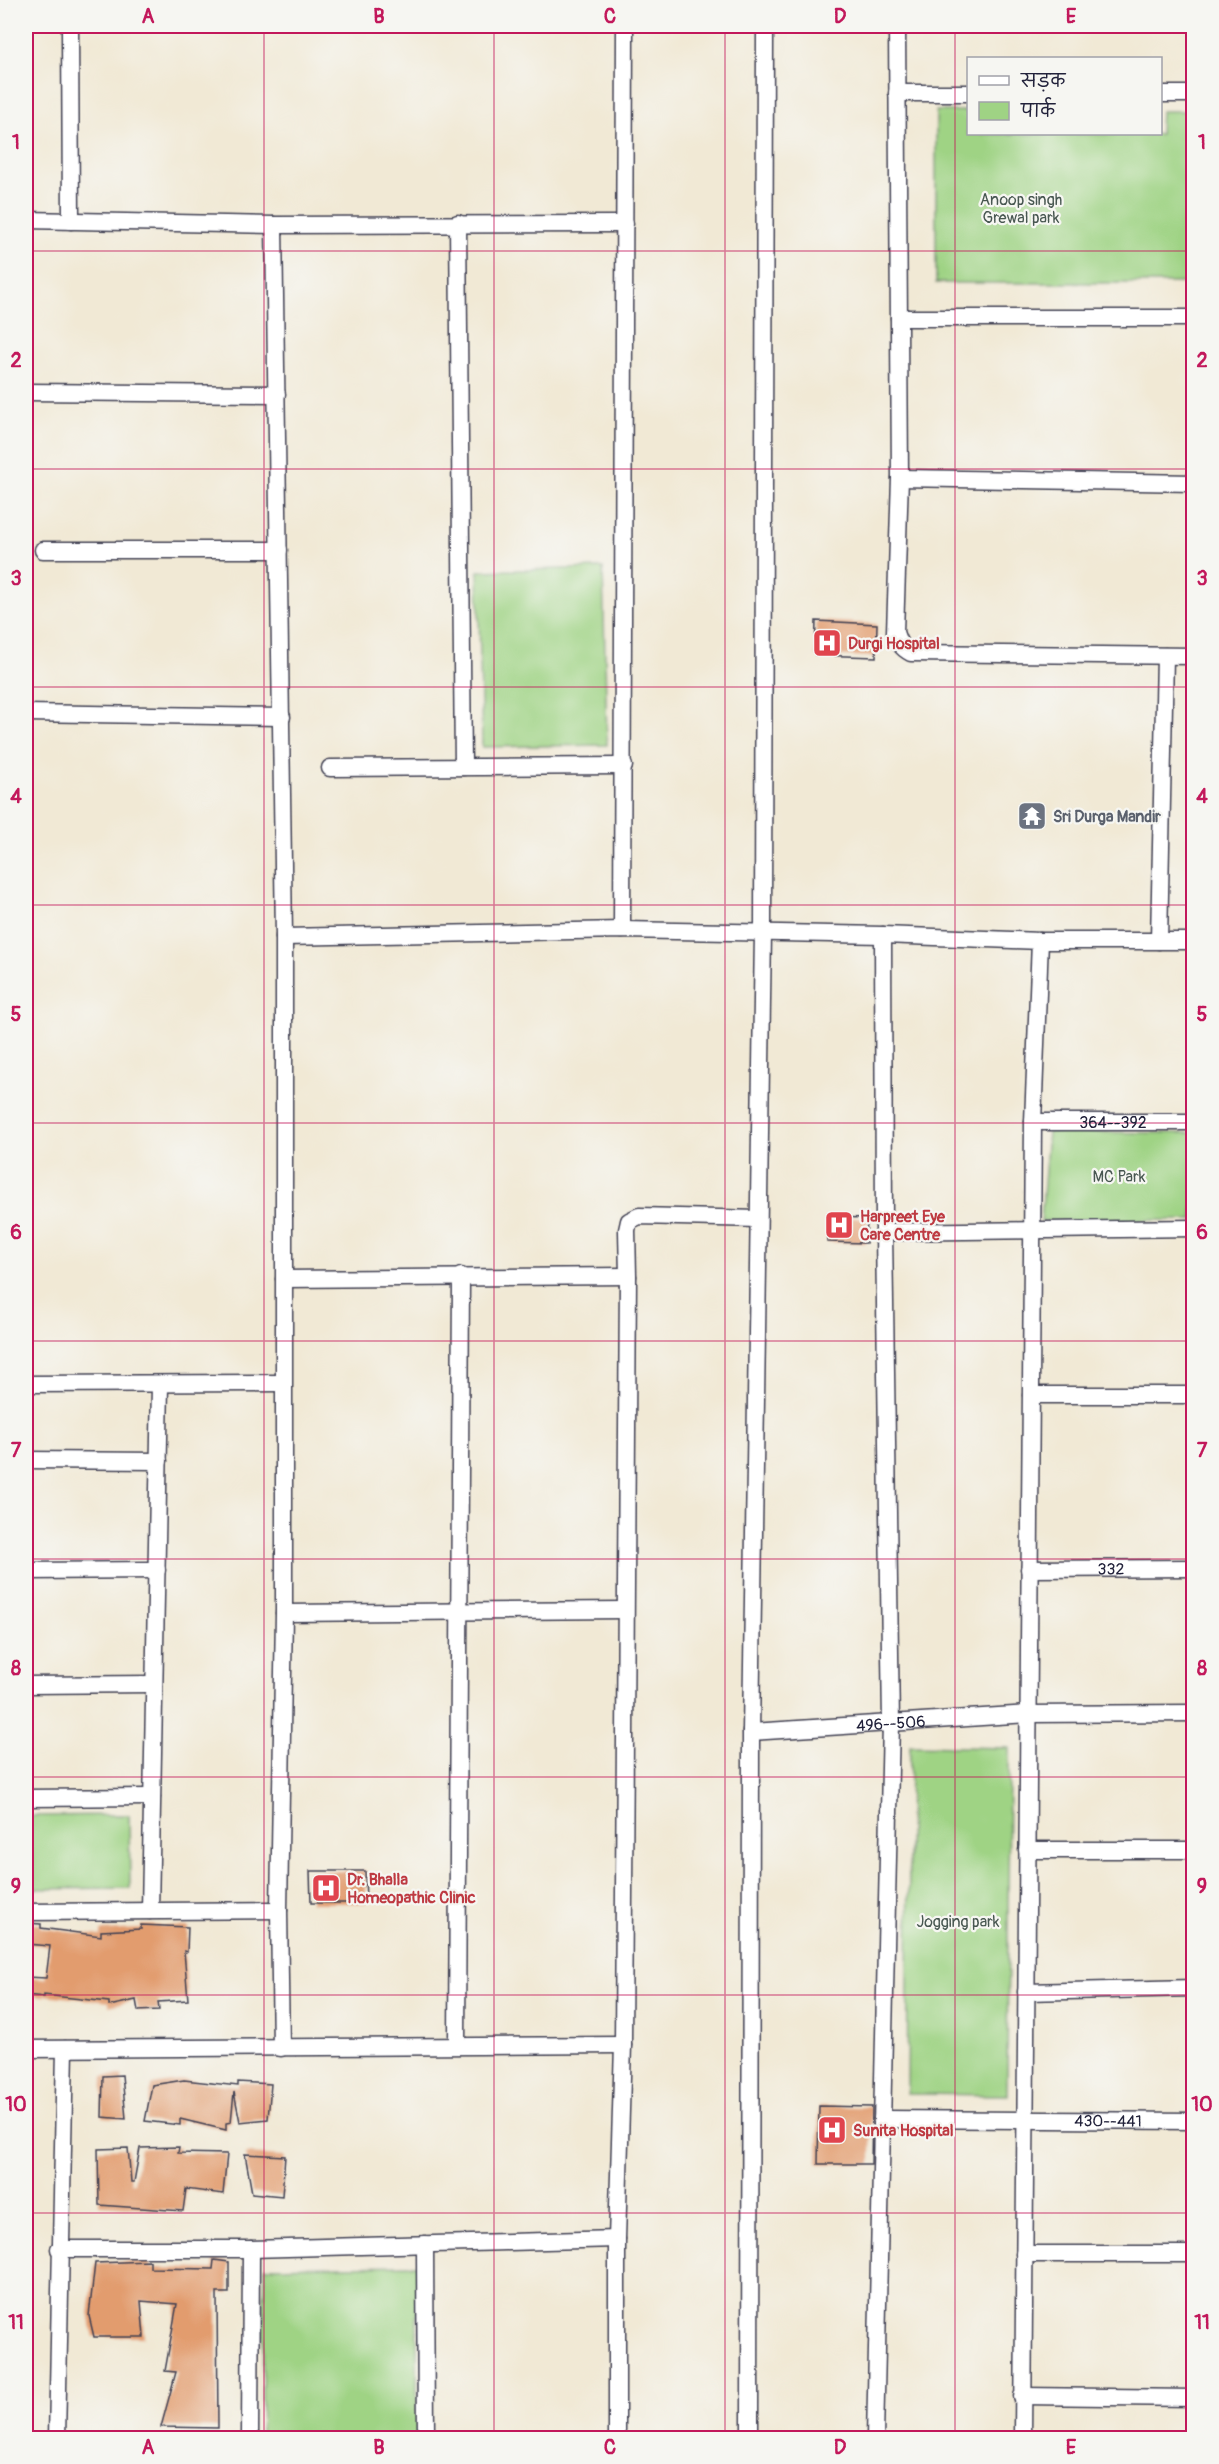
<svg xmlns="http://www.w3.org/2000/svg" width="1219" height="2464" viewBox="0 0 1219 2464" font-family="Pangolin,'Playpen Sans Deva',sans-serif">
	<rect width="100%" height="100%" fill="#f6f6f2"/>
	<filter id="ink" filterUnits="userSpaceOnUse"><feTurbulence type="fractalNoise" baseFrequency=".0167" numOctaves="2"/><feDisplacementMap in="SourceGraphic" scale="12" xChannelSelector="R" yChannelSelector="G"/><feConvolveMatrix kernelMatrix="1 2 1 2 8 2 1 2 1" color-interpolation-filters="sRGB"/></filter>
	<filter id="wash" filterUnits="userSpaceOnUse"><feTurbulence type="fractalNoise" baseFrequency=".008" numOctaves="4" result="noise"/><feDisplacementMap in="SourceGraphic" scale="24" xChannelSelector="R" yChannelSelector="G"/><feGaussianBlur stdDeviation="1.35" result="paint"/><feColorMatrix in="noise" values="0 0 0 0 0 0 0 0 0 0 0 0 0 0 0 0 0 1.4 0 .05"/><feComposite in="paint" operator="in"/></filter>
	<g filter="url(#wash)">
		<rect width="100%" height="100%" fill="#f1e9d5"/>
		<path fill="#9fd384" stroke="#607a60" stroke-width="1.5" d="M936 111H968V134H1160L1161 111H1193V283H936Z
			M603 568 607 745 482 747 478 571Z
			M1048 1132 1193 1133V1220L1041 1221Z
			M910 1746 1009 1748 1007 2095 907 2094Z
			M129 1815 130 1888 26 1889V1816Z
			M417 2265V2438H261L265 2267Z"/>
		<g id="blocks">
			<path fill="#e29c6e" d="M816 621 877 624 876 657 815 655Z
				M828 1217 867 1218 866 1243 827 1242Z
				M310 1871H365L366 1903H311Z
				M26 1923 41 1924V1928L101 1936V1931L141 1929V1925L188 1927 187 1952 184 1951 188 2000 158 2002 159 2010 138 2011 136 2000 109 2006V2002L44 1995V1997L26 1995V1977L46 1978 50 1946 26 1944Z
				M122 2075 126 2119 102 2117 103 2076Z
				M184 2080 238 2086V2082L271 2084 268 2119 240 2122 234 2092 231 2122 226 2123V2130L180 2119V2125L145 2121 152 2085Z
				M819 2106 872 2107 871 2164H818Z
				M179 2147 178 2153 227 2154 223 2194 186 2189 183 2211 99 2205 98 2149 128 2148 131 2182H134L140 2148Z
				M245 2154 285 2156 282 2196 252 2193Z
				M214 2260 229 2262V2293H217L218 2428 161 2427 176 2372 165 2371 177 2304 141 2301 144 2337H94L89 2316 95 2263 150 2261V2268L213 2269Z"/>
		</g>
	</g>
	<g filter="url(#ink)">
		<use href="#blocks" fill-opacity="0" stroke="#414052" stroke-width="1.5"/>
		<g fill="none" stroke-linecap="round" stroke-linejoin="round">
			<g stroke="#414052" stroke-width="19">
				<g id="minor">
					<path d="M70 26 71 221"/>
					<path d="M897 26 900 478 895 632C898 642 901 648 911 653L1194 656"/>
					<path d="M897 93H968"/>
					<path d="M1160 94H1194"/>
					<path d="M26 220 274 225 625 224"/>
					<path d="M458 223 463 767"/>
					<path d="M274 225 284 937V1613L279 1910 281 2048"/>
					<path d="M899 318H1194"/>
					<path d="M26 392 277 394"/>
					<path d="M900 478 1194 483"/>
					<path d="M43 550H279"/>
					<path d="M26 713 282 717"/>
					<path d="M330 768 624 766"/>
					<path d="M622 930 625 26"/>
					<path d="M284 937 622 930 883 935 1040 941H1194"/>
					<path d="M1159 941 1165 656"/>
					<path id="s1" d="M1033 1122H1194"/>
					<path d="M884 1232 1194 1228"/>
					<path d="M284 1279 628 1276"/>
					<path d="M26 1384 283 1383"/>
					<path d="M1031 1395H1194"/>
					<path d="M26 1460 159 1461"/>
					<path id="s2" d="M1029 1569 1194 1568"/>
					<path d="M26 1571 157 1570"/>
					<path d="M284 1613 625 1610"/>
					<path d="M26 1685 154 1684"/>
					<path id="s3" d="M751 1732 1028 1714 1194 1713"/>
					<path d="M26 1798 152 1797"/>
					<path d="M1027 1850H1194"/>
					<path d="M150 1911 160 1385"/>
					<path d="M26 1912 279 1910"/>
					<path d="M1026 1992 1194 1988"/>
					<path d="M457 2045 461 1276"/>
					<path d="M26 2049 623 2045"/>
					<path id="s4" d="M882 2119 1194 2121"/>
					<path d="M425 2244 426 2438"/>
					<path d="M59 2249H251L617 2239"/>
					<path d="M1024 2254H1194"/>
					<path d="M1022 2396 1194 2398"/>
					<path d="M57 2438 65 2049"/>
					<path d="M250 2438 251 2249"/>
					<path d="M617 2438V2239L623 2045 628 1276 627 1230 629 1221 639 1216 758 1219"/>
					<path d="M750 2438 751 1732 763 933 765 26"/>
					<path d="M875 2438 891 1723 884 1232 883 935"/>
					<path d="M1023 2438 1033 1122 1040 941"/>
				</g>
			</g>
			<use href="#minor" stroke="#fff" stroke-width="16"/>
		</g>
	</g>
	<path fill="none" stroke="#c2185b" stroke-width="1.5" stroke-opacity="0.55" d="M264 26V2438M494 26V2438M725 26V2438M955 26V2438M26 251H1194M26 469H1194M26 687H1194M26 905H1194M26 1123H1194M26 1341H1194M26 1559H1194M26 1777H1194M26 1995H1194M26 2213H1194"/>
	<defs>
		<g id="hospital-square" transform="scale(1.5)"><rect x="-9" y="-9" width="18" height="18" rx="4" fill="#e0444e" stroke="#f6f6f2"/><path d="M-5-5h3v3.5h4V-5h3V5h-3V1.5h-4V5h-3Z" fill="#fff"/></g>
		<g id="temple-square" transform="scale(1.5)"><rect x="-9" y="-9" width="18" height="18" rx="4" fill="#6b7280" stroke="#f6f6f2"/><path d="M0-6L5-2H3V0L6.5 2.5H4V6H1.5V3h-3V6H-4V2.5H-6.5L-3 0V-2H-5Z" fill="#fff"/></g>
	</defs>
	<g fill-rule="evenodd">
		<use href="#hospital-square" x="827" y="643"/>
		<use href="#temple-square" x="1032" y="816"/>
		<use href="#hospital-square" x="839" y="1225"/>
		<use href="#hospital-square" x="326" y="1888"/>
		<use href="#hospital-square" x="832" y="2130"/>
	</g>
	<g text-anchor="middle" stroke-width="4.5" stroke-linejoin="round" paint-order="stroke">
		<g font-size="16" fill="#485751" stroke="#f6f6f2">
			<text x="1021" y="205">Anoop singh<tspan x="1021" dy="18">Grewal park</tspan></text>
			<text x="1119" y="1182">MC Park</text>
			<text x="958" y="1927">Jogging park</text>
		</g>
		<g font-size="16" font-weight="bold" fill="#be3a42" stroke="#f6f6f2" text-anchor="start">
			<text x="848" y="649">Durgi Hospital</text>
			<text x="860" y="1222">Harpreet Eye<tspan x="860" dy="18">Care Centre</tspan></text>
			<text x="347" y="1885">Dr. Bhalla<tspan x="347" dy="18">Homeopathic Clinic</tspan></text>
			<text x="853" y="2136">Sunita Hospital</text>
		</g>
		<g font-size="16" font-weight="bold" fill="#5b616d" stroke="#f6f6f2" text-anchor="start">
			<text x="1053" y="822">Sri Durga Mandir</text>
		</g>
		<g font-size="16" fill="#22223b" stroke="#f6f6f2">
			<text dy="6" stroke="none"><textPath href="#s1" startOffset="80">364--392</textPath></text>
			<text dy="6" stroke="none"><textPath href="#s2" startOffset="82">332</textPath></text>
			<text dy="6" stroke="none"><textPath href="#s3" startOffset="140">496--506</textPath></text>
			<text dy="6" stroke="none"><textPath href="#s4" startOffset="226">430--441</textPath></text>
		</g>
	</g>
	<rect width="1219" height="2464" fill="none" stroke="#f6f6f2" stroke-width="66"/>
	<rect x="967" y="57" width="195" height="78" fill="#f6f6f2" stroke="#a1a1a9" stroke-width="1.5"/>
	<rect x="979" y="76" width="30" height="9" fill="#ffffff" stroke="#a1a1a9" stroke-width="1.5"/>
	<text x="1021" y="87" font-size="18" fill="#22223b">सड़क</text>
	<rect x="979" y="102" width="30" height="18" fill="#9fd384" stroke="#a1a1a9" stroke-width="1.5"/>
	<text x="1021" y="117" font-size="18" fill="#22223b">पार्क</text>
	<rect x="33" y="33" width="1153" height="2398" fill="none" stroke="#c2185b" stroke-width="2"/>
	<g font-size="20" text-anchor="middle" font-weight="bold" fill="#c2185b">
		<text x="148" y="23">A</text>
		<text x="379" y="23">B</text>
		<text x="610" y="23">C</text>
		<text x="840" y="23">D</text>
		<text x="1071" y="23">E</text>
		<text x="16" y="149">1</text>
		<text x="1202" y="149">1</text>
		<text x="16" y="367">2</text>
		<text x="1202" y="367">2</text>
		<text x="16" y="585">3</text>
		<text x="1202" y="585">3</text>
		<text x="16" y="803">4</text>
		<text x="1202" y="803">4</text>
		<text x="16" y="1021">5</text>
		<text x="1202" y="1021">5</text>
		<text x="16" y="1239">6</text>
		<text x="1202" y="1239">6</text>
		<text x="16" y="1457">7</text>
		<text x="1202" y="1457">7</text>
		<text x="16" y="1675">8</text>
		<text x="1202" y="1675">8</text>
		<text x="16" y="1893">9</text>
		<text x="1202" y="1893">9</text>
		<text x="16" y="2111">10</text>
		<text x="1202" y="2111">10</text>
		<text x="16" y="2329">11</text>
		<text x="1202" y="2329">11</text>
		<text x="148" y="2454">A</text>
		<text x="379" y="2454">B</text>
		<text x="610" y="2454">C</text>
		<text x="840" y="2454">D</text>
		<text x="1071" y="2454">E</text>
	</g>
</svg>
